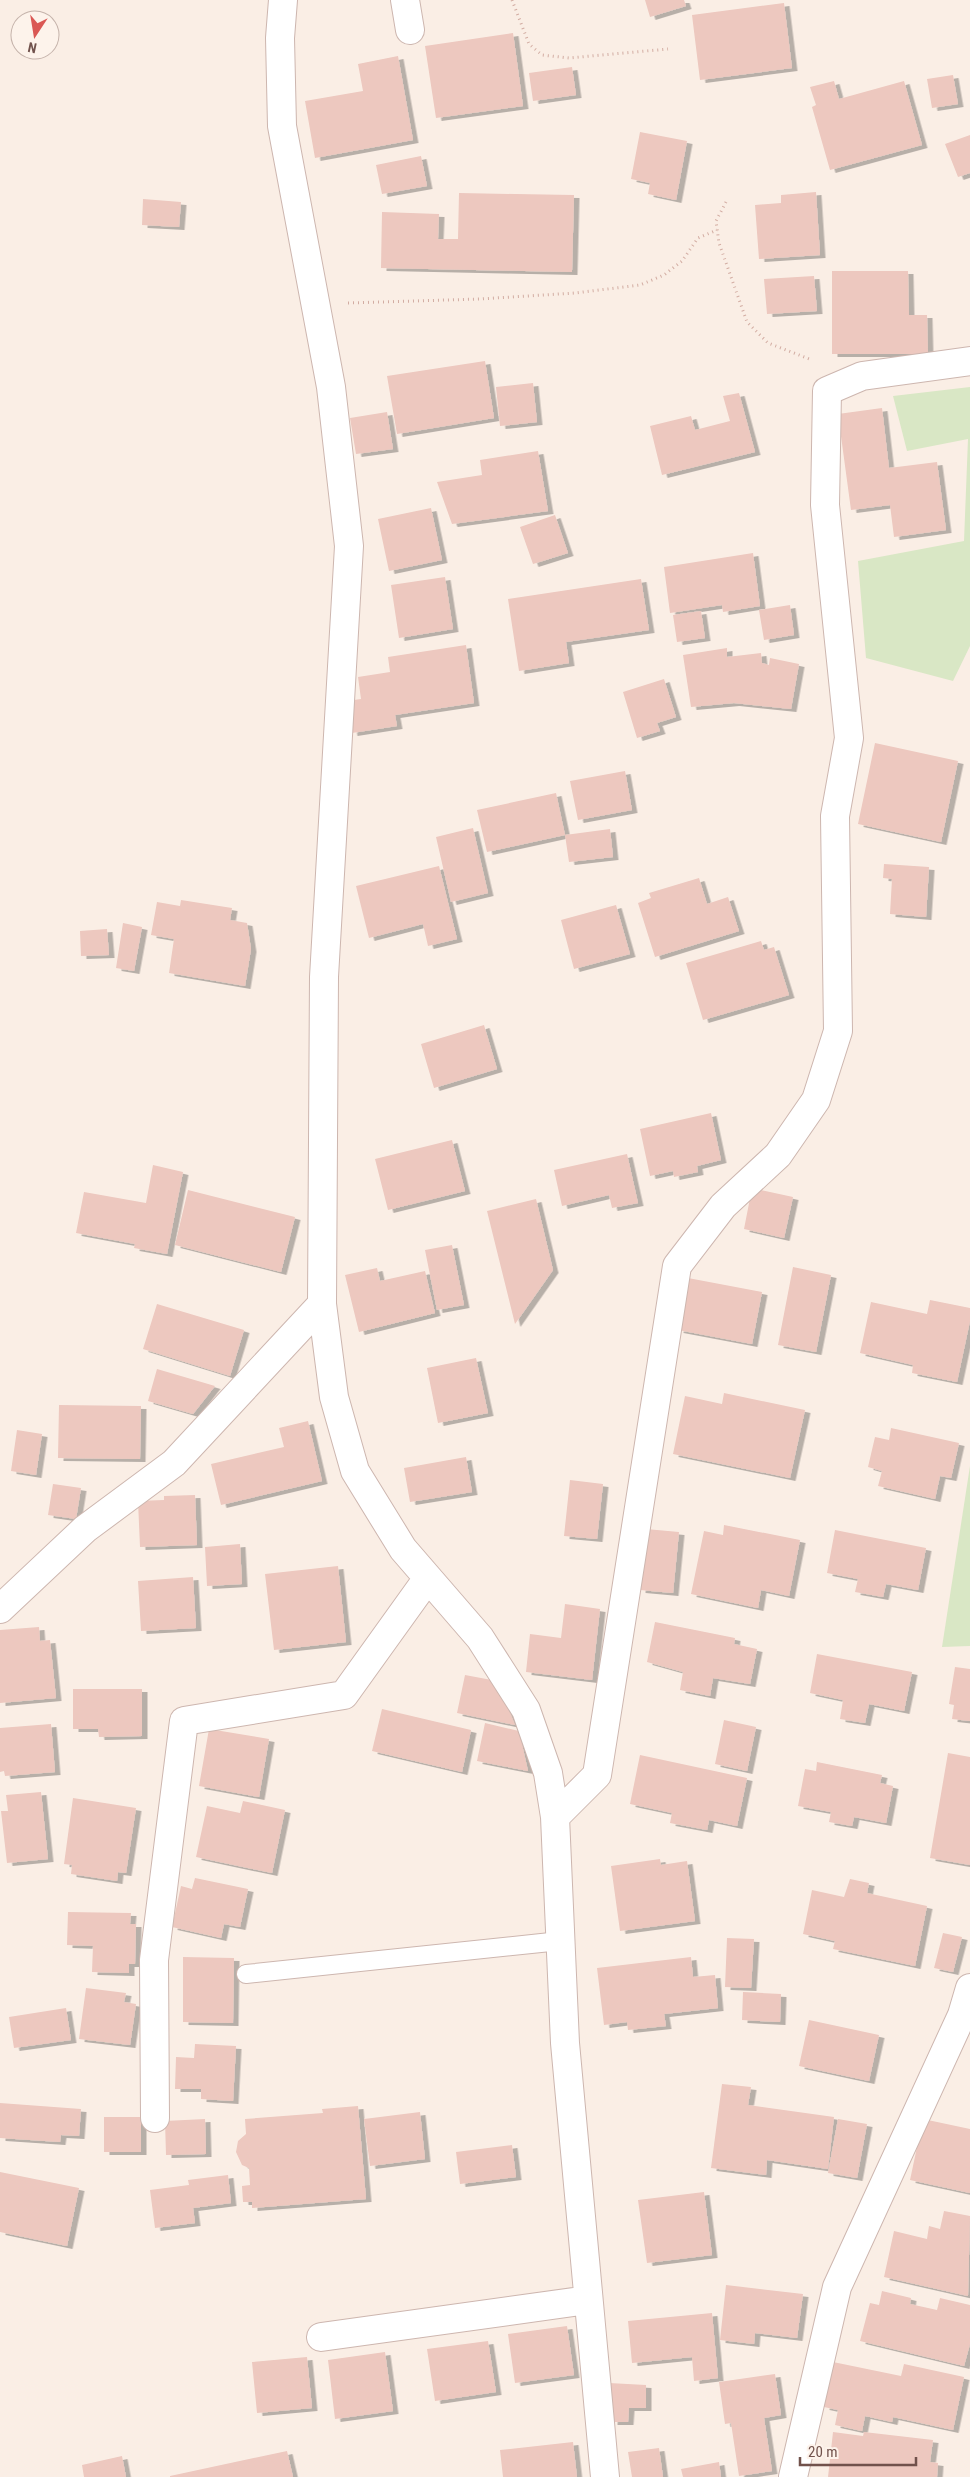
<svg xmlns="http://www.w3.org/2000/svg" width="970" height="2477" viewBox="0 0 970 2477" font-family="'Roboto Condensed',sans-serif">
	<defs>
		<filter id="shadow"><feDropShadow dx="5.5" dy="3" stdDeviation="0" flood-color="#0004"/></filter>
	</defs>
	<rect width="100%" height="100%" fill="#faeee5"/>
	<path fill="#d9e7c5" d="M970 387V646L953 681 866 658 858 561 964 541 968 439 907 451 893 396Z
		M970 1466V1646L942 1647Z"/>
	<path fill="#edc8bf" filter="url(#shadow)" d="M645 0H684L686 6 650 17Z
		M784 3 792 68 700 80 692 15Z
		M513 33 523 106 436 118 425 46Z
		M398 56 413 140 315 158 305 101 363 91 358 64Z
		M572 67 576 95 533 101 529 73Z
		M953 75 958 104 932 108 927 79Z
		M834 81 839 99 904 81 922 145 830 170 812 107 816 105 810 87Z
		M640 132 687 141 676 200 648 194 650 183 631 179Z
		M970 135V173L958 177 945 144Z
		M421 156 427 186 382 194 376 165Z
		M816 192 820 255 759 259 755 205 781 203V195Z
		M459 193 574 195 572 272 381 268 382 212 439 214 438 239H458Z
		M143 199 181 202 179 227 142 225Z
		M832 271H908L909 315H927L928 354H832Z
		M814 276 817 311 767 314 764 279Z
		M485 361 494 418 397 434 387 376Z
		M533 383 537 422 500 426 496 387Z
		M739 393 755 452 662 475 650 426 691 416 695 430 730 421 723 396Z
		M882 408 889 468 937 462 946 530 894 537 890 505 851 510 838 414Z
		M387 412 393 449 356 454 350 418Z
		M538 451 548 511 452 524 437 482 482 475 480 460Z
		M431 508 442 560 389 571 378 519Z
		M555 515 568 553 533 564 520 527Z
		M753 553 760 606 723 612 722 605 670 613 664 567Z
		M445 577 453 629 399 638 391 585Z
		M641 579 649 630 566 642 569 663 519 671 508 599Z
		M790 605 794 635 764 640 759 610Z
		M701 611 705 638 677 642 673 615Z
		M466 645 474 703 395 715 397 726 352 733 347 701 361 699 358 677 390 672 388 657Z
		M727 648V657L761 653 762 663 769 665 770 658 799 664 791 709 734 703 691 707 683 655Z
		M664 679 676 717 657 723 660 731 637 738 623 692Z
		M875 743 958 761 941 842 858 824Z
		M625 771 632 810 578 820 570 781Z
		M556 793 565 835 487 852 477 810Z
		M473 828 488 893 451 902 436 837Z
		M610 829 613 857 569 862 565 835Z
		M884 864 929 867 926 917 890 914 892 879 883 878Z
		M439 866 457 939 428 946 423 924 369 938 356 886Z
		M699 878 707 904 728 897 739 931 655 957 638 903 651 898 649 893Z
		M181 900 232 908 230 920 247 923 251 949 245 986 169 973 174 939 151 935 157 902 180 906Z
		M616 905 630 954 574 969 561 920Z
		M123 923 142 927 134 971 116 968Z
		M107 929 109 955 81 956 80 931Z
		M761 941 764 950 774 947 789 995 703 1020 686 963Z
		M484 1025 497 1069 434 1088 421 1044Z
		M711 1113 721 1160 697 1166 698 1172 674 1177 673 1171 650 1176 640 1129Z
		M452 1140 465 1191 388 1210 375 1159Z
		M627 1154 638 1203 612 1208 609 1195 562 1206 554 1170Z
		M153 1165 183 1172 167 1254 134 1248 135 1244 76 1233 84 1192 146 1203Z
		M752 1188 793 1197 784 1238 744 1229Z
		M188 1190 295 1217 281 1272 175 1245Z
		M536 1199 553 1270 515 1324 487 1211Z
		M452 1245 464 1305 437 1310 425 1250Z
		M793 1267 831 1275 816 1352 778 1345Z
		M377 1268 380 1281 425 1271 435 1313 359 1332 345 1275Z
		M688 1278 762 1292 752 1344 678 1330Z
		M930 1300 970 1308V1321L957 1382 912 1373 913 1365 860 1353 871 1302 927 1314Z
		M157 1304 244 1330 230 1376 143 1349Z
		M476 1358 488 1413 438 1423 427 1368Z
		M157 1369 215 1386 193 1414 148 1401Z
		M724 1393 805 1410 790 1478 673 1454 685 1396 722 1404Z
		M59 1405 141 1406 140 1459 58 1458Z
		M308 1421 322 1481 221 1505 211 1464 284 1447 279 1428Z
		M891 1428 959 1443 951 1478 940 1476 935 1499 878 1486 882 1471 868 1467 875 1437 889 1440Z
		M17 1430 42 1434 36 1475 11 1471Z
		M466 1457 472 1492 410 1502 404 1468Z
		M570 1480 603 1484 597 1539 564 1536Z
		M53 1484 81 1488 76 1519 48 1515Z
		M195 1495 197 1545 140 1547 138 1501 164 1500V1496Z
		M724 1525 800 1540 789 1596 761 1590 758 1608 691 1594 704 1531 723 1535Z
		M646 1529 679 1532 673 1593 640 1590Z
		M835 1530 926 1548 918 1590 886 1584 883 1597 855 1592 858 1579 827 1573Z
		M240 1544 242 1584 207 1586 205 1547Z
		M338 1566 346 1642 274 1650 265 1574Z
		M193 1577 196 1628 141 1631 138 1581Z
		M565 1604 600 1609 592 1680 526 1672 530 1634 561 1638Z
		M655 1622 735 1638 734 1644 757 1649 750 1684 713 1678 710 1696 680 1690 683 1672 647 1662Z
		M39 1627 40 1641 50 1640 56 1698 0 1703V1630Z
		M817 1654 912 1672 904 1711 869 1704 865 1723 840 1719 843 1700 810 1693Z
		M955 1667 970 1669V1721L952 1719 954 1705 949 1704Z
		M465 1675 497 1681 515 1725 457 1713Z
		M73 1689H142V1736L99 1737 98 1729H73Z
		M382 1709 471 1730 462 1772 372 1751Z
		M724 1720 756 1727 747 1771 715 1764Z
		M485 1723 519 1731 528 1771 477 1761Z
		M51 1724 55 1772 5 1776 4 1771 0 1772V1728Z
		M209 1729 269 1739 259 1797 199 1786Z
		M948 1753 970 1757V1865L930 1858Z
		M640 1755 747 1778 737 1826 709 1820 707 1830 670 1823 672 1813 630 1804Z
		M817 1762 882 1775 880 1783 893 1786 886 1823 854 1817 852 1826 829 1822 831 1812 798 1806 805 1769 816 1771Z
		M41 1792 48 1859 7 1863 1 1811H8L6 1795Z
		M73 1798 136 1808 126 1873 118 1872 117 1881 71 1874 72 1865 64 1864Z
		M243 1801 285 1810 272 1873 196 1857 207 1806 240 1813Z
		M660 1859 661 1865 687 1861 695 1921 620 1931 611 1866Z
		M195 1878 248 1889 240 1927 224 1924 221 1938 172 1927 181 1886 192 1889Z
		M850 1879 869 1883 867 1893 927 1906 915 1966 833 1949 835 1941 803 1934 812 1890 844 1897Z
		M68 1912 131 1913 130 1924H136L135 1964H129V1973L92 1972 93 1946 67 1945Z
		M943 1933 962 1937 953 1972 934 1968Z
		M727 1938 754 1939 751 1988 725 1987Z
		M183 1957 234 1958 233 2023 183 2022Z
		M691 1957 693 1977 715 1975 718 2008 664 2014 666 2026 628 2030 627 2022 604 2025 597 1968Z
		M86 1988 126 1993 124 2002 136 2004 130 2045 79 2039Z
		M743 1992 781 1994 780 2022 742 2020Z
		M66 2008 71 2040 14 2048 9 2017Z
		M809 2020 879 2035 869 2081 799 2066Z
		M195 2044 236 2046 233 2101 201 2099V2089H175L176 2057 194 2058Z
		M722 2084 751 2087 748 2105 834 2117 828 2169 767 2160 766 2175 711 2168Z
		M0 2103 81 2109 79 2136 61 2135 60 2142 0 2138Z
		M358 2106 366 2199 252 2208V2202H243L242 2186 250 2185 249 2168 242 2165 236 2152 238 2141 246 2134 245 2119 323 2113 322 2109Z
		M420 2112 425 2159 370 2166 364 2119Z
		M104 2117H141V2152H104Z
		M205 2119 206 2154 166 2155 165 2121Z
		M838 2119 867 2124 857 2178 828 2173Z
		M923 2119 970 2129V2193L910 2180Z
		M512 2145 516 2177 460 2184 456 2152Z
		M0 2172 79 2188 67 2246 0 2232Z
		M228 2175 231 2203 193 2208 195 2223 155 2228 150 2190 189 2185 188 2180Z
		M704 2192 712 2255 647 2263 638 2200Z
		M944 2211 970 2216 968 2296 884 2277 894 2231 927 2239 929 2226 940 2229Z
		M726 2285 803 2294 797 2338 755 2333 754 2344 720 2340Z
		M882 2291 911 2298 910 2304 937 2310 940 2298 970 2305V2344L964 2366 860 2341 870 2303 879 2305Z
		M712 2313 718 2378 694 2381 692 2357 632 2363 628 2321Z
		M567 2326 574 2375 515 2383 508 2334Z
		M488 2341 496 2392 435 2401 427 2349Z
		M385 2352 393 2411 335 2419 328 2360Z
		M307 2357 312 2408 257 2413 252 2362Z
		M833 2362 901 2376 904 2364 964 2377 953 2430 893 2417 892 2422 865 2416 862 2431 835 2425 838 2410 824 2407Z
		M775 2374 781 2415 764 2418 772 2471 739 2476 731 2423 725 2424 719 2382Z
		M609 2383 646 2385V2408H629L628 2422H612L613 2407H608Z
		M833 2432 863 2436 864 2432 933 2440 930 2462 938 2463 937 2477H828Z
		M573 2442 577 2477H503L500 2450Z
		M659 2448 663 2477H632L628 2452Z
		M287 2451 293 2477H170V2476Z
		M122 2456 126 2477H84L82 2465Z
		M719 2462 721 2477H683L681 2469Z"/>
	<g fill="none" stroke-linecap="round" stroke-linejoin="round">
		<g stroke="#cdb6af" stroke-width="20">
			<path id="lane" d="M246 1974 560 1941"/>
		</g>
		<g stroke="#cdb6af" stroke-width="30">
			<path id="street" d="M283 0 280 38 282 126 331 387 349 546 324 977 322 1304 334 1397 355 1471 403 1549 480 1638 526 1710 548 1773 555 1817 565 2043 605 2477
				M405 0 410 30
				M0 1609 85 1529 174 1463 322 1304
				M555 1817 597 1775 677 1266 723 1206 778 1155 816 1100 838 1031 835 816 849 738 825 505 827 391 862 376 970 361
				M155 2118 154 1960 184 1721 344 1695 428 1578
				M321 2337 588 2300
				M793 2477 837 2287 962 2015 970 1988"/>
		</g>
		<path stroke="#d2aca2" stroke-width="3" stroke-dasharray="1 4" stroke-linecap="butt" d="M512 0 529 44 542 55 569 58 668 49
			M726 202 716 221 719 243 747 322 768 343 812 360
			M348 303 480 299 575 293 640 285 664 275 682 261 698 238 717 230"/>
		<use href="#lane" stroke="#fff" stroke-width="18"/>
		<use href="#street" stroke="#fff" stroke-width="28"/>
	</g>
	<g transform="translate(35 35) rotate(192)"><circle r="24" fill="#fdf3eb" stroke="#c5b3ab"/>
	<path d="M0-4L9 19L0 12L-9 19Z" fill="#da5854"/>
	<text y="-8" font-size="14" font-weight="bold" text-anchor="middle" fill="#71524c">N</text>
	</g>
	<path d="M800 2457v8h116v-8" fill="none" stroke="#71524c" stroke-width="2.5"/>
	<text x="808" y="2457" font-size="15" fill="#71524c" stroke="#fdf3eb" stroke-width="4" paint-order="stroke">20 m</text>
</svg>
